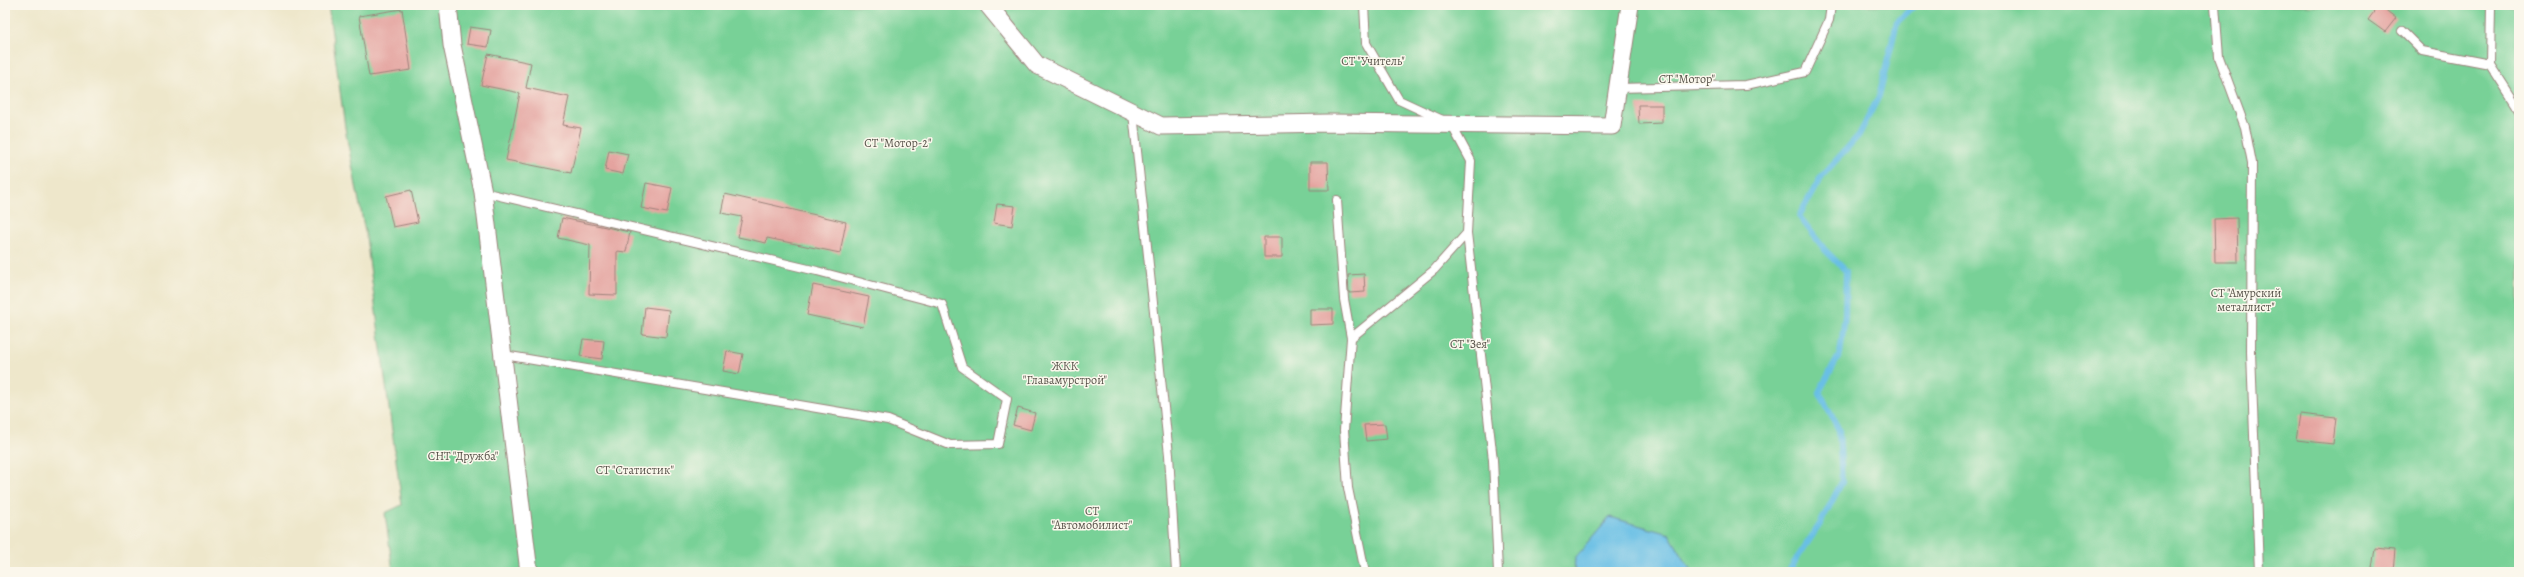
<svg xmlns="http://www.w3.org/2000/svg" width="2524" height="577" viewBox="0 0 2524 577" font-family="Alegreya,serif">
	<rect width="100%" height="100%" fill="#fbf7ec"/>
	<filter id="ink" filterUnits="userSpaceOnUse"><feTurbulence type="fractalNoise" baseFrequency=".025" numOctaves="2"/><feDisplacementMap in="SourceGraphic" scale="8" xChannelSelector="R" yChannelSelector="G"/><feConvolveMatrix kernelMatrix="1 2 1 2 8 2 1 2 1" color-interpolation-filters="sRGB"/></filter>
	<filter id="wash" filterUnits="userSpaceOnUse"><feTurbulence type="fractalNoise" baseFrequency=".012" numOctaves="4" result="noise"/><feDisplacementMap in="SourceGraphic" scale="16" xChannelSelector="R" yChannelSelector="G"/><feGaussianBlur stdDeviation="0.9" result="paint"/><feColorMatrix in="noise" values="0 0 0 0 0 0 0 0 0 0 0 0 0 0 0 0 0 1.4 0 .05"/><feComposite in="paint" operator="in"/></filter>
	<g filter="url(#wash)">
		<rect width="100%" height="100%" fill="#eee7cb"/>
		<path fill="#78d197" stroke="#617861" d="M328 5H2519V572H393L385 513 402 505 366 237 346 134Z"/>
		<path fill="#69bfe5" stroke="#5a6f88" d="M1610 517 1669 534 1692 572H1574L1575 558Z"/>
		<g fill="none" stroke-linecap="round" stroke-linejoin="round">
			<path stroke="#69bfe5" stroke-width="6" d="M1788 572 1820 524 1842 482 1839 430 1819 392 1840 354 1845 316 1846 271 1825 250 1799 216 1821 177 1859 135 1879 96 1897 22 1915 5"/>
		</g>
		<g id="blocks">
			<path fill="#e4a39f" d="M2379 5 2396 18 2385 32 2368 20Z
				M402 9 411 70 369 76 359 16Z
				M470 27 491 30 488 47 467 44Z
				M488 54 531 63 526 88 569 97 563 125 581 128 571 173 506 160 520 93 481 85Z
				M1638 105H1662V123L1639 124Z
				M609 150 628 154 623 174 605 170Z
				M1310 162H1328L1329 190H1310Z
				M646 183 672 188 667 213 641 208Z
				M411 190 418 222 393 227 386 196Z
				M725 194 846 222 840 253 767 238 766 243 738 237 742 217 721 213Z
				M997 204 1015 206 1012 226 994 223Z
				M562 218 630 232 626 252 617 251V295L589 294 590 245 558 238Z
				M2237 218 2238 262H2215L2214 219Z
				M1264 237H1282V257H1264Z
				M1364 274 1365 292 1349 293 1348 275Z
				M813 285 869 297 863 327 807 315Z
				M645 307 669 310 666 337 642 334Z
				M1310 309H1333V324L1310 325Z
				M583 339 604 341 602 359 580 356Z
				M727 351 743 354 739 374 723 371Z
				M1018 408 1035 413 1031 430 1013 425Z
				M2300 414 2336 418 2333 444 2296 440Z
				M1385 424 1387 439 1366 441 1364 425Z
				M2375 548 2395 550 2393 572 2372 569Z"/>
		</g>
	</g>
	<g filter="url(#ink)">
		<use href="#blocks" fill-opacity="0" stroke="#9c837b" stroke-width="1"/>
		<g fill="none" stroke-linecap="round" stroke-linejoin="round">
			<g stroke="#9c837b" stroke-width="10">
				<path id="service" d="M1364 5 1366 43 1399 100 1451 124 1471 161 1467 233 1434 270 1351 338 1344 430 1348 488 1365 572
					M2215 5 2219 57 2245 127 2252 163 2251 352 2259 572
					M2491 5 2490 64 2519 109
					M2402 31 2422 51 2490 64
					M1617 88 1746 85 1805 72 1829 20 1831 5
					M1133 113 1169 455 1176 572
					M483 192 817 271 942 304 962 367 1007 399 998 444 950 445 888 420 504 355
					M1337 200 1344 299 1351 338
					M1467 233 1493 460 1498 572"/>
			</g>
			<g stroke="#9c837b" stroke-width="19">
				<path id="minor" d="M448 5 452 45 483 192 529 572
					M988 5 1037 65 1161 126 1329 123 1612 126 1630 5"/>
			</g>
			<use href="#service" stroke="#fff" stroke-width="8"/>
			<use href="#minor" stroke="#fff" stroke-width="17"/>
		</g>
	</g>
	<g text-anchor="middle" stroke-width="3" stroke-linejoin="round" paint-order="stroke">
		<g font-size="12" fill="#58544b" stroke="#fbf7ec">
			<text x="1373" y="65">СТ "Учитель"</text>
			<text x="1687" y="83">СТ "Мотор"</text>
			<text x="898" y="147">СТ "Мотор-2"</text>
			<text x="2246" y="297">СТ "Амурский<tspan x="2246" dy="14">металлист"</tspan></text>
			<text x="1470" y="348">СТ "Зея"</text>
			<text x="1065" y="370">ЖКК<tspan x="1065" dy="14">"Главамурстрой"</tspan></text>
			<text x="463" y="460">СНТ "Дружба"</text>
			<text x="635" y="474">СТ "Статистик"</text>
			<text x="1092" y="515">СТ<tspan x="1092" dy="14">"Автомобилист"</tspan></text>
		</g>
	</g>
	<rect width="2524" height="577" fill="none" stroke="#fbf7ec" stroke-width="20"/>
</svg>
